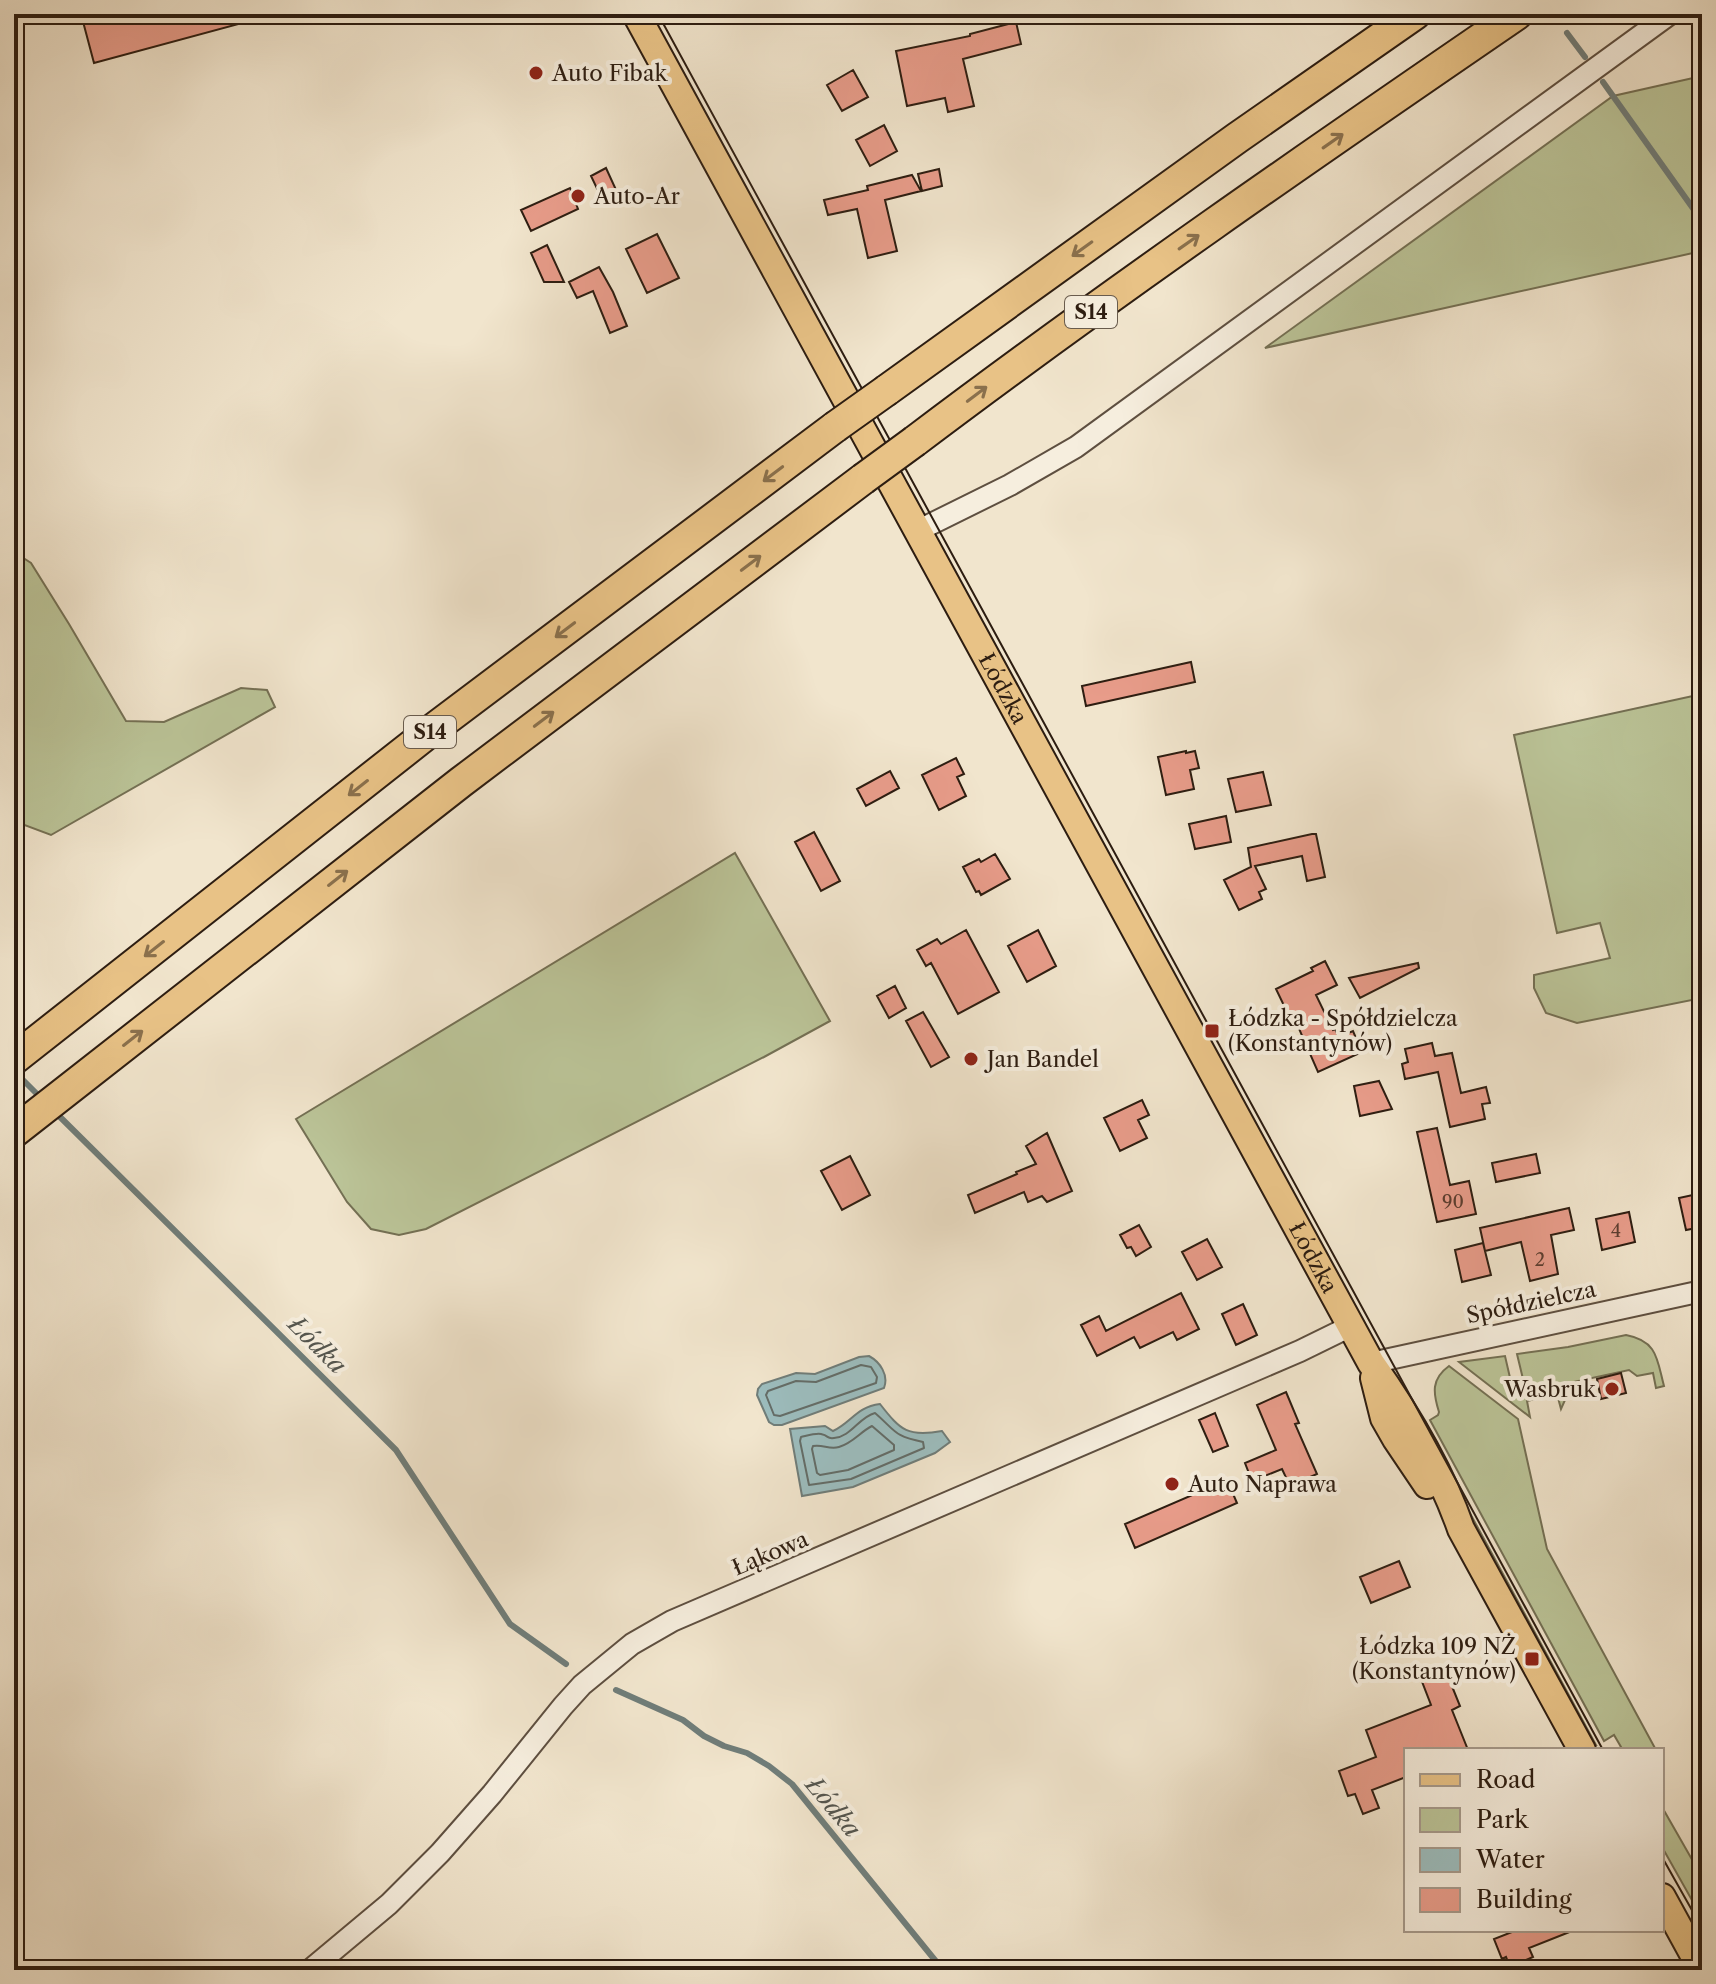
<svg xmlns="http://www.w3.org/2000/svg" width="1716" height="1984" viewBox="0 0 1716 1984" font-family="'Libre Caslon Text',serif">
	<rect width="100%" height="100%" fill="#f1e5cd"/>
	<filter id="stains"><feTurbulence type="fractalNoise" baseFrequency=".0025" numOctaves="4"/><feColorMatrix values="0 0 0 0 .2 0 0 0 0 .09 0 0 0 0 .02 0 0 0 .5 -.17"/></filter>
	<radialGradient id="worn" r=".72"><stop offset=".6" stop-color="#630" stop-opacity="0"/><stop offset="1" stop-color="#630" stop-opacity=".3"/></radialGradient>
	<path fill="#bbc498" stroke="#747054" stroke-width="2" d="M1702 76V251L1265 348 1613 96Z
		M14 552 31 563 69 624 126 721 164 722 241 688 267 690 275 707 51 835 19 823 14 813Z
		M1702 694V998L1577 1023 1546 1013 1534 988V975L1610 958 1600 923 1557 933 1514 735Z
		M735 853 830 1021 764 1057 426 1229 399 1235 371 1229 347 1202 296 1119Z
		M1626 1335C1658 1341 1657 1360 1664 1386L1656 1388 1653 1373 1637 1376 1629 1370 1573 1382 1561 1409 1557 1394 1527 1401 1530 1417 1459 1362 1505 1356 1511 1382 1523 1379 1517 1354 1568 1347Z
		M1449 1366 1518 1419 1547 1549 1656 1750H1616L1621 1747 1614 1735 1604 1741 1430 1420 1438 1415 1439 1412C1433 1393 1431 1379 1449 1366Z
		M1422 1425 1596 1745H1591L1419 1426Z
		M1662 1807 1702 1877V1918L1662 1847Z"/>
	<path fill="#9cbdbe" stroke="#707d79" stroke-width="2" d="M869 1356C880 1362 889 1375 884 1388L782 1425H774L769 1422 757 1395 758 1389 762 1384 796 1373 815 1374 859 1357Z
		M880 1404C901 1431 908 1437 942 1431L950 1442 935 1453 853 1487 802 1496 790 1429 825 1426 833 1431C852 1422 856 1407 880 1404Z"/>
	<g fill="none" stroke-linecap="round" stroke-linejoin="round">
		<path stroke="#646d68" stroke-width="2" d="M861 1365 871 1367 877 1377 876 1383 780 1416 774 1415 766 1395 768 1391 796 1381 816 1382Z
			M875 1413C896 1431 893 1436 923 1442L924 1448 851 1479 809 1485 800 1441 801 1437C806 1436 815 1433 821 1434 830 1436 826 1439 834 1438 851 1437 859 1417 875 1413Z
			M872 1426 894 1445V1450L848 1470 820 1475 817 1473 812 1449 813 1446C823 1444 829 1450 839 1447 853 1443 860 1432 872 1426Z"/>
		<path stroke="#707d79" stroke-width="6" d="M1567 33 1585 57
			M1603 82 1702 221
			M14 1071 42 1099
			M53 1110 396 1450 510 1624 566 1664
			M616 1690 683 1720 704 1736 724 1746 747 1753 769 1766 792 1784 943 1970"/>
	</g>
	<path fill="#e89c8a" stroke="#2d1d11" stroke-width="2" d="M81 14H256L257 19 94 63Z
		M1016 22 1021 44 963 59 974 106 948 112 945 98 907 106 896 51 970 36V34Z
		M853 70 868 97 842 111 827 85Z
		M884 125 897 151 870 166 856 140Z
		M606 168 617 192 602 199 591 176Z
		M939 169 942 186 922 191 918 174Z
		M912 175 921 191 885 200 897 251 868 258 857 209 828 215 824 200 868 190 867 186Z
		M570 188 578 209 531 231 521 210Z
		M657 234 679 278 647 293 626 249Z
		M547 245 564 282H544L531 253Z
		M599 267 613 292 627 326 610 333 593 291 577 298 569 282Z
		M1191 662 1195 682 1086 706 1082 686Z
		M1186 751V753L1195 751 1199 768 1190 770 1194 789 1166 795 1158 757Z
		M956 758 964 774 957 777 966 796 939 810 922 775Z
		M890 771 899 788 866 806 857 789Z
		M1263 772 1271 805 1236 812 1228 779Z
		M1226 816 1231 842 1195 849 1189 824Z
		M814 832 840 881 821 891 795 842Z
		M1312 834H1316L1325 877 1307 881 1302 856 1255 866 1266 889 1259 892 1262 899 1239 910 1224 880 1251 867 1248 848Z
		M995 854 1010 879 981 895 979 891 976 892 963 867 979 859 981 862Z
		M966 930 999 992 958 1014 931 963 926 966 917 950 937 939 941 944Z
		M1038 930 1056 966 1027 982 1008 946Z
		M1325 961 1337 985 1316 995 1333 1030 1335 1029 1339 1037 1353 1031 1362 1052 1318 1072 1293 1015 1289 1016 1276 989 1313 971 1311 968Z
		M1418 963 1419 968 1360 998 1349 978Z
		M895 986 906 1008 889 1018 877 996Z
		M923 1012 949 1057 931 1067 906 1021Z
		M1432 1043 1435 1056 1452 1053 1461 1093 1486 1087 1490 1103 1482 1104 1485 1119 1450 1127 1438 1072 1405 1079 1402 1064 1408 1062 1405 1049Z
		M1379 1081 1392 1109 1360 1116 1354 1086Z
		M1142 1100 1149 1115 1138 1120 1147 1138 1120 1151 1104 1118Z
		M1437 1128 1450 1185 1469 1181 1476 1214 1437 1222 1417 1132Z
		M1047 1133 1072 1191 1047 1202 1042 1196 1028 1202 1024 1192 975 1213 968 1195 1017 1174 1016 1172 1036 1164 1026 1146Z
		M1536 1154 1540 1173 1496 1182 1492 1163Z
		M850 1156 870 1195 842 1210 821 1171Z
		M1702 1193V1227L1686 1230 1679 1198Z
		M1569 1208 1574 1230 1551 1235 1558 1274 1530 1281 1521 1242 1485 1251 1480 1228Z
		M1629 1212 1635 1242 1602 1250 1596 1219Z
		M1139 1225 1151 1247 1136 1256 1131 1247 1127 1248 1120 1235Z
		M1207 1239 1222 1267 1197 1280 1182 1252Z
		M1483 1243 1491 1275 1462 1282 1455 1250Z
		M1181 1293 1199 1329 1177 1340 1173 1332 1140 1348 1134 1337 1097 1356 1081 1325 1099 1316 1106 1331Z
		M1243 1304 1257 1335 1236 1345 1222 1314Z
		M1621 1373 1626 1393 1601 1399 1597 1379Z
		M1286 1392 1299 1423 1295 1424 1317 1474 1290 1486 1282 1469 1252 1481 1245 1463 1276 1450 1257 1405Z
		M1215 1413 1228 1446 1213 1452 1199 1420Z
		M1227 1480 1237 1503 1135 1548 1125 1524Z
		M1399 1561 1410 1587 1371 1603 1360 1577Z
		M1445 1669 1460 1706 1452 1710 1468 1750H1406V1777L1372 1790 1379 1808 1363 1814 1355 1794 1348 1796 1339 1771 1376 1757 1366 1730 1431 1705 1421 1679Z
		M1517 1930H1572V1931L1529 1948 1533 1957 1510 1967 1506 1957 1502 1959 1494 1939Z"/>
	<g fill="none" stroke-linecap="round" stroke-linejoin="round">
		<g stroke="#5e4f40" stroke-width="24">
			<path id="minor" d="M917 531 1010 485 1076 447 1670 14
				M1371 1363 1702 1291
				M310 1970 389 1904 440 1853 492 1794 563 1706 582 1685 632 1644 672 1621 1300 1351 1351 1326"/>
		</g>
		<g stroke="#2d1d11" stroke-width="30">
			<g id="major">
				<path id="s1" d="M636 14 1371 1363C1407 1414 1440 1469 1461 1529L1582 1750"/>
				<path d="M1374 1378 1384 1418 1396 1439 1427 1485"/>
				<path d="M1662 1897 1702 1970"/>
			</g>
		</g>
		<g stroke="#2d1d11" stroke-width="34">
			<path id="highway" d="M887 390 1237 138 1415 14
				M915 441C1111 293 1314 153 1517 14
				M14 1059 424 736 835 427
				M14 1132 461 782 863 479"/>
		</g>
		<use href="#minor" stroke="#f6eede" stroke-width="20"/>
		<use href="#major" stroke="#e8c286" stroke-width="26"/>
		<use href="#highway" stroke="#e8c286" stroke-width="30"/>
		<path stroke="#2d1d11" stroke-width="2" d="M658 14 1603 1750
			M1662 1857 1702 1928"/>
		<g stroke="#2d1d11" stroke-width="34" stroke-linecap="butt">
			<path id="highway-bridge" d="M835 427 887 390
				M863 479 915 441"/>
		</g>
		<use href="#highway-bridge" stroke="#e8c286" stroke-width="30"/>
	</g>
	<defs><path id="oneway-shaft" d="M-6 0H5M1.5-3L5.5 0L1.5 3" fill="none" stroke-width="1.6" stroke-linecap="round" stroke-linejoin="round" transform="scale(2)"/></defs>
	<g stroke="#8a704c">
		<use href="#oneway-shaft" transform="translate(1333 141) rotate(-35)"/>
		<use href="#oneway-shaft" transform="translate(1189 242) rotate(-35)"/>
		<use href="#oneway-shaft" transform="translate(1082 249) rotate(144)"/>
		<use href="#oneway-shaft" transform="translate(977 394) rotate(-37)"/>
		<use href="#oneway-shaft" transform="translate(773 474) rotate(143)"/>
		<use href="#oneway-shaft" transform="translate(751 563) rotate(-37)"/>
		<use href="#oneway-shaft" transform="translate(565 630) rotate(143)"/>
		<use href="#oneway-shaft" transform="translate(544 719) rotate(-37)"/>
		<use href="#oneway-shaft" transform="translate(358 788) rotate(142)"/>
		<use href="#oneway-shaft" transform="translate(338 878) rotate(-38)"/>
		<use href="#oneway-shaft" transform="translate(154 949) rotate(142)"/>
		<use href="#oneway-shaft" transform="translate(133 1038) rotate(-38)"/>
	</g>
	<g fill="#8f2418" stroke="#f6eede" stroke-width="3">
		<circle cx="536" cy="73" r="8"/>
		<circle cx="578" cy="196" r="8"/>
		<rect x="1204" y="1023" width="16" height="16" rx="4"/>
		<circle cx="971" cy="1059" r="8"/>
		<circle cx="1612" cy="1389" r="8"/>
		<circle cx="1172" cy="1484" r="8"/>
		<rect x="1524" y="1651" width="16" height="16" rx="4"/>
	</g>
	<g text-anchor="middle" stroke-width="8" stroke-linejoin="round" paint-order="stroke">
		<g font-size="18" fill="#5c3d2f">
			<text x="1453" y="1208">90</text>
			<text x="1616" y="1237">4</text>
			<text x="1540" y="1266">2</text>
		</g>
		<g fill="#f6eede" stroke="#695c4e" stroke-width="2">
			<rect x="1065" y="296" width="52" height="32" rx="6"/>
			<rect x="404" y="716" width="52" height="32" rx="6"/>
		</g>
		<g font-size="20" font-weight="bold" fill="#2d1d11">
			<text x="1091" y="319">S14</text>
			<text x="430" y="739">S14</text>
		</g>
		<g font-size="22" fill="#2d1d11" stroke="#f6eede" text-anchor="start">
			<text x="552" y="81">Auto Fibak</text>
			<text x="594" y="204">Auto-Ar</text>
			<text x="1228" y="1026">Łódzka - Spółdzielcza<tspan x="1228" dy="25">(Konstantynów)</tspan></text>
			<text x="987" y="1067">Jan Bandel</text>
			<text x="1596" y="1397" text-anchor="end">Wasbruk</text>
			<text x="1188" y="1492">Auto Naprawa</text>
			<text x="1516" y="1654" text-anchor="end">Łódzka 109 NŻ<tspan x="1516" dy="25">(Konstantynów)</tspan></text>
		</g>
		<g font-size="22" fill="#2d1d11" stroke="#f6eede">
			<text dy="8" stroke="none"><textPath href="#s1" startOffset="768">Łódzka</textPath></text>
			<text dy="8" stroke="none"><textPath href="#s1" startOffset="1416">Łódzka</textPath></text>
			<text transform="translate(1531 1302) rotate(-12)" y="8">Spółdzielcza</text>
			<text transform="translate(770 1553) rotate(-23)" y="8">Łąkowa</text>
		</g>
		<g font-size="24" font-style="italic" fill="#54554e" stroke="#f6eede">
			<text transform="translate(317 1345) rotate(45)" y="8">Łódka</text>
			<text transform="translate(833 1807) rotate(50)" y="8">Łódka</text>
		</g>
	</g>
	<rect width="1716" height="1984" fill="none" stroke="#f1e5cd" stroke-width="48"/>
	<rect x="16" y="16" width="1684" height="1952" fill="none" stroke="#2d1d11" stroke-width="4"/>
	<rect x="24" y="24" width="1668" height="1936" fill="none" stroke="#2d1d11" stroke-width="2"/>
	<rect x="1404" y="1748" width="260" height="184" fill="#f6eede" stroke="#a69a8c" stroke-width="2"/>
	<rect x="1420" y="1774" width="40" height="12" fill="#e8c286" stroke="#a69a8c" stroke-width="2"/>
	<text x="1476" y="1788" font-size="24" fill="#2d1d11">Road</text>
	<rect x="1420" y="1808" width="40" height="24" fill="#bbc498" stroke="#a69a8c" stroke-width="2"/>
	<text x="1476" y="1828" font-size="24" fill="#2d1d11">Park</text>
	<rect x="1420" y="1848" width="40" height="24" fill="#9cbdbe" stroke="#a69a8c" stroke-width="2"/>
	<text x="1476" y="1868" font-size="24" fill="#2d1d11">Water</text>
	<rect x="1420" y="1888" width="40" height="24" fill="#e89c8a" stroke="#a69a8c" stroke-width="2"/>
	<text x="1476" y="1908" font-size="24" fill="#2d1d11">Building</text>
	<rect width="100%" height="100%" filter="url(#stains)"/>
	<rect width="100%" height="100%" fill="url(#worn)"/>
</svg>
